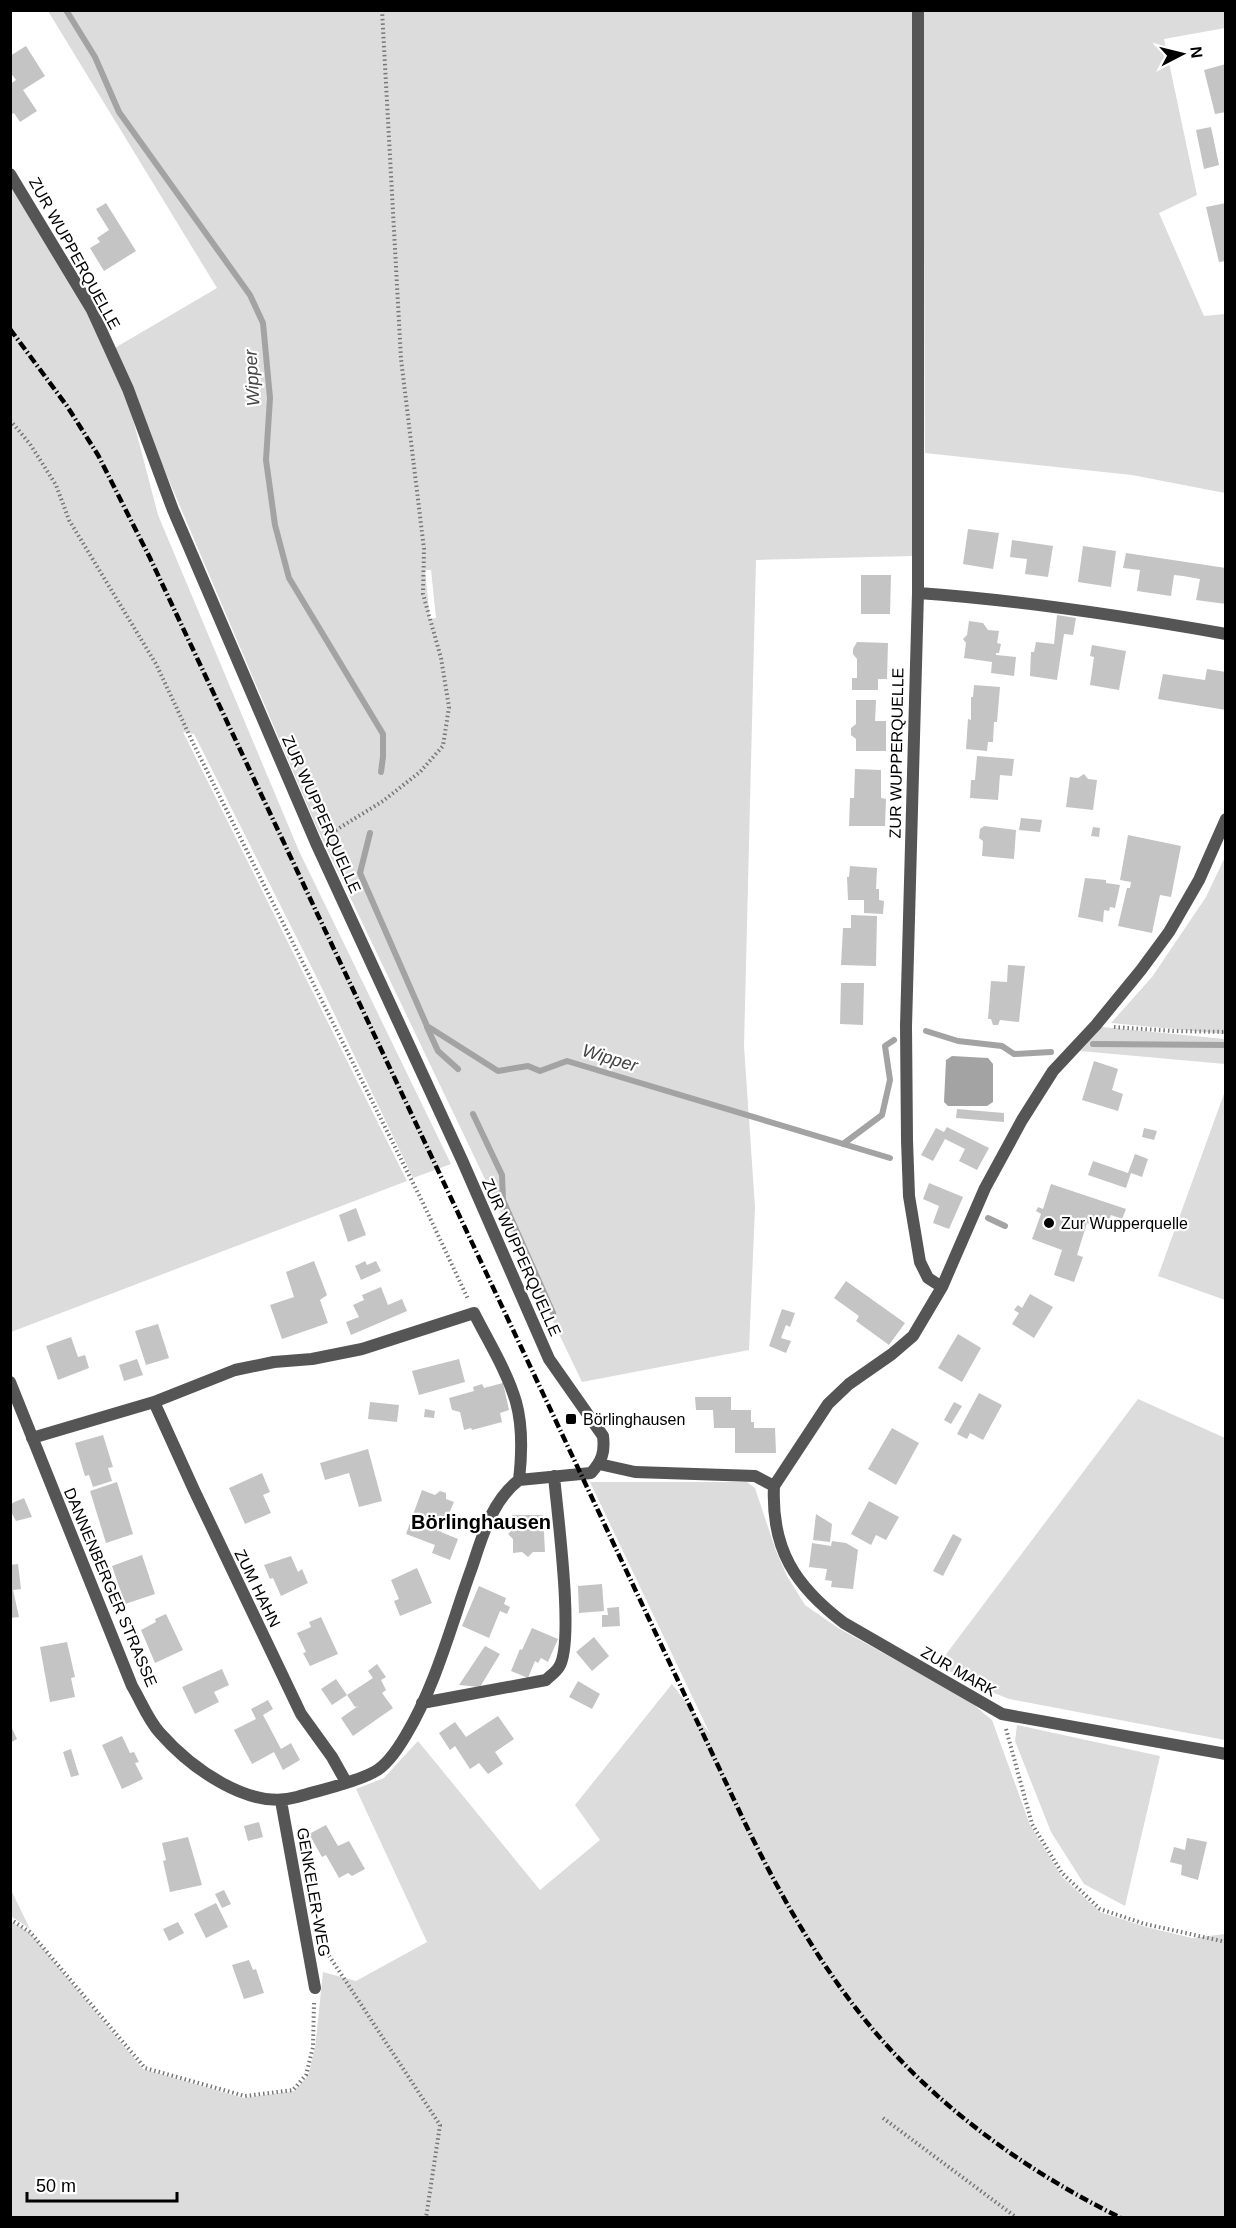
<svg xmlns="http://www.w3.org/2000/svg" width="1236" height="2228" viewBox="0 0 1236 2228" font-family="Arial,sans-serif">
	<rect width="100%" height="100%" fill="#fff"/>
	<path fill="#dcdcdc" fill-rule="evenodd" d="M48 11H915L912 556 756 560 744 1046 755 1207 749 1350 582 1382 317 828 113 349 217 288ZM425 570H431L436 618 430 619Z
		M923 11H1225V28L1164 39 1197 195 1159 213 1204 316 1225 314V493L1132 475 925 453Z
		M10 175 90 309 125 389 158 515 299 851 451 1164 413 1178 317 978 194 734 183 732 407 1181 11 1332Z
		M1225 857V1034L1111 1023 1152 977 1206 897Z
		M1102 1027 1225 1039V1064L1080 1051Z
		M1225 1091V1300L1158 1276Z
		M1138 1399 1225 1438V1740L1009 1699 977 1686 938 1665Z
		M590 1482H747L755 1488 776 1551 787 1576 805 1605 838 1628 968 1700 992 1720 1030 1825 1062 1877 1100 1912 1146 1927 1192 1938 1225 1934V2217H11L10 1921 30 1933 143 2069 244 2098 294 2091 308 2076 315 2048 323 1972 356 1981 427 1942 356 1789 384 1778 418 1741 540 1890 600 1840 575 1805 672 1684 710 1734Z
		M1017 1725 1160 1756 1125 1906 1084 1884 1051 1832 1015 1741Z
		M11 1890 30 1929 11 1916Z"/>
	<path fill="#a3a3a3" d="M952 1056 988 1058 993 1064V1102L987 1106H948L944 1102 946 1060Z"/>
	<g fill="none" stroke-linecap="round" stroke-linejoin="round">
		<path stroke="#a3a3a3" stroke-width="6" d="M66 10 95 57 119 112 250 295 263 323 270 398 266 460 275 525 289 578 383 734V757L381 772
			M370 833 360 873 427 1026 498 1071 528 1066 540 1071 567 1061 890 1158
			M427 1027 438 1051 458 1069
			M926 1031 958 1041 1002 1046 1014 1054 1051 1052
			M1093 1044 1226 1045
			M473 1114 502 1175 503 1200 553 1313
			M843 1144 882 1115 890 1080 885 1046 894 1040
			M988 1218 1005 1226"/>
	</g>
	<path fill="#c4c4c4" d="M26 46 45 76 23 90 37 111 20 122 14 113 10 115V84L16 80 10 72V56Z
		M1226 64V112L1215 114 1204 70Z
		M1211 127 1219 165 1204 169 1196 130Z
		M106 203 136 251 104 271 90 248 100 242 97 238 109 230 96 209Z
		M1226 203V261L1219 262 1206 207Z
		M968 529 999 533 993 569 963 564Z
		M1012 540 1053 546 1048 577 1025 574 1027 559 1010 557Z
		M1083 546 1116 551 1111 587 1078 582Z
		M1126 553 1226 568V604L1196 600 1200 579 1183 576 1174 575 1171 596 1137 591 1140 570 1123 568Z
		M861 575H891L890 614H861Z
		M1057 615 1076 618 1073 635 1064 634 1057 680 1030 676 1031 652H1034L1036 642 1054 644Z
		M969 621 983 623 988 630 999 631 997 643 1001 644 999 653H996V655L1016 657 1014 676 991 673 992 662 964 658 966 643 963 639 967 635Z
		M857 642 888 643 887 679H878V690H852V678H857V659L853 654V649Z
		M1092 645 1126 651 1119 690 1090 685 1094 657 1090 656Z
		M1207 669 1226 672V710L1158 699 1163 674 1205 680Z
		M974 685 1000 687 997 722H994L993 742H988L987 751 966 749 968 719 971 720V697H973Z
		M856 700H876L875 721H886V751H856V739L851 735V728L856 724Z
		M977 756 1014 759 1012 776 1000 775 998 800 970 798 971 780H975Z
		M855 769 881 770V798L886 799 885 826H849L850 798H854Z
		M1084 774 1088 779 1097 780 1093 810 1066 807 1070 777 1078 778Z
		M1021 818 1042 820 1040 832 1019 830Z
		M984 826 1016 830 1014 859 982 856 983 841 979 838 980 829Z
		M1093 827 1100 828 1099 837 1091 836Z
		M1128 835 1181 846 1171 897 1160 895 1152 933 1118 926 1127 888H1130L1131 882 1120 880Z
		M850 866 877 868 876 889H879V900L884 901 883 914 864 913V900H848L847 877H849Z
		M1085 878 1106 880V883L1120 885 1115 908 1110 907 1109 911 1104 910 1103 922 1078 917Z
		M851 915 877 916 876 966 841 965 843 928H851Z
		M1008 965 1025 966 1019 1022 1000 1020 998 1025H993L991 1019H988L991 981 1007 982Z
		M841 983H864L863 1025 840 1024Z
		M1094 1061 1118 1069 1112 1090 1123 1094 1118 1111 1082 1100Z
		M957 1109 1004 1113V1122L956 1118Z
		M947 1127 989 1148 977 1170 959 1161 965 1149 945 1139 933 1161 921 1155 936 1128 944 1132Z
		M1144 1128 1157 1131 1154 1140 1142 1137Z
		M1135 1154 1148 1159 1142 1177 1131 1173 1126 1188 1088 1175 1093 1161 1128 1173Z
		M929 1183 963 1197 949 1229 933 1223 939 1206 923 1199Z
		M1051 1184 1126 1209 1122 1219 1111 1215 1106 1230 1087 1223 1077 1255 1083 1257 1074 1282 1054 1275 1062 1250 1032 1239 1041 1214 1036 1211 1038 1207 1043 1209Z
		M356 1208 366 1235 348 1242 339 1215Z
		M314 1261 327 1295 320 1300 328 1323 282 1339 270 1305 294 1297 286 1272Z
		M365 1261 367 1265 376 1261 381 1271 361 1280 355 1266Z
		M846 1281 905 1323 889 1345 856 1321 859 1316 834 1298Z
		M381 1287 388 1305 402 1299 407 1311 351 1335 346 1322 359 1317 353 1305 364 1300 362 1295Z
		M1030 1294 1053 1307 1034 1338 1012 1324 1019 1313 1014 1310 1018 1305 1022 1308Z
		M782 1309 795 1313 790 1327 786 1325 781 1338 791 1341 786 1353 769 1346Z
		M158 1324 169 1358 146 1365 135 1331Z
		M958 1334 981 1348 962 1382 938 1368Z
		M71 1337 78 1357 85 1355 89 1368 58 1380 46 1346Z
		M137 1359 143 1375 124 1381 119 1365Z
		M459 1359 465 1382 419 1395 412 1371Z
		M503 1383 509 1410 500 1413 502 1422 472 1430 471 1428 464 1430 460 1412 452 1410 449 1398 474 1391 473 1387 482 1384 484 1388Z
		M979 1393 1002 1405 983 1440 970 1433 967 1439 957 1434Z
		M695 1397H731V1410H751V1422H754V1428H775L776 1453H735V1428H714L713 1410H696Z
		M370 1402 399 1405 397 1422 368 1419Z
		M954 1402 962 1406 951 1424 944 1420Z
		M425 1409 435 1411 434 1418 424 1417Z
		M892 1428 919 1443 896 1485 868 1469Z
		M103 1435 113 1467 108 1468 112 1481 93 1487 89 1475 85 1476 75 1443Z
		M368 1449 382 1501 359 1507 349 1473 325 1480 320 1463Z
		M262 1473 270 1492 263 1495 271 1513 245 1524 229 1488Z
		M117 1482 133 1534 106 1543 90 1491Z
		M422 1490 435 1495 440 1491 446 1493V1499L454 1502 441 1532 458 1539 450 1560 432 1553 435 1545 406 1534Z
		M24 1498 32 1517 16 1521 10 1510V1504Z
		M869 1501 899 1517 886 1540 876 1535 871 1545 851 1534Z
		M816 1514 832 1524 830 1542 813 1540Z
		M512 1515H543L545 1552H533L528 1557 522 1552 513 1553V1539L508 1534 513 1529Z
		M953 1534 962 1539 943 1576 933 1571Z
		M832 1541 846 1543 858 1550 853 1589 831 1587 832 1581 825 1580 827 1569 809 1567 812 1543 831 1546Z
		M142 1555 155 1594 125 1604 112 1566Z
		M291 1556 298 1572 302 1569 308 1583 281 1596 273 1578 270 1579 264 1565Z
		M18 1564 21 1589 13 1590 19 1617 10 1618V1565Z
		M417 1568 432 1603 400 1616 394 1601 399 1599 391 1580Z
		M602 1584 604 1611 579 1613 578 1586Z
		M479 1586 506 1598 504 1604 510 1607 507 1614 500 1611 489 1638 462 1626Z
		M619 1607 620 1626 602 1627V1615H608L607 1608Z
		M166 1614 183 1650 155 1663 141 1630 156 1622 155 1619Z
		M321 1617 338 1654 310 1666 303 1653 306 1652 297 1633 311 1627 309 1622Z
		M532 1628 558 1639 548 1662 541 1658 538 1663 535 1661 528 1678 511 1671 520 1649 522 1650Z
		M594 1637 609 1656 592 1671 576 1652Z
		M67 1642 75 1677 71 1678 75 1697 50 1702 40 1647Z
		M485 1646 500 1654 480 1687 459 1685Z
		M377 1664 386 1677 381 1680 386 1690 382 1693 393 1708 353 1736 341 1718 358 1706 355 1707 347 1695 373 1678 368 1671Z
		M222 1669 229 1685 214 1692 219 1702 195 1714 182 1687Z
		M336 1679 347 1695 332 1705 321 1689Z
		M578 1681 600 1694 592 1709 569 1697Z
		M268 1700 273 1709 263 1715 281 1749 291 1743 300 1760 283 1770 274 1752 252 1764 234 1730 256 1719 251 1709Z
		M498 1716 514 1739 495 1752 503 1764 488 1774 479 1763 470 1769 455 1746 450 1750 439 1733 455 1722 466 1737Z
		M10 1724 17 1739 10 1743Z
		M122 1736 130 1753 134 1752 139 1762 135 1763 143 1779 122 1789 102 1745Z
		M71 1749 79 1775 71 1777 63 1752Z
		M259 1822 263 1837 248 1841 244 1826Z
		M326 1825 338 1846 349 1841 365 1869 352 1876 348 1873 339 1878 326 1855 322 1857 309 1834Z
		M188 1837 202 1885 170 1892 163 1861 166 1860 162 1843Z
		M1187 1838 1207 1842 1198 1880 1181 1875 1182 1865 1170 1862 1174 1847 1185 1850Z
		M224 1890 231 1904 222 1908 215 1894Z
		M216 1903 228 1927 206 1938 194 1914Z
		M178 1922 184 1933 169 1941 163 1929Z
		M249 1960 253 1970 256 1969 264 1993 244 1999 232 1965Z"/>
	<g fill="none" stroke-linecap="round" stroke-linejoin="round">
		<path stroke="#777" stroke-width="4" stroke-dasharray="1.5 3" stroke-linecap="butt" d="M10 420 30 444 56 485 69 520 156 664 193 743 422 1201 468 1299
			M328 835 383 801 420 772 443 746 449 707 441 658 423 594 424 549 401 359 382 10
			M1114 1027 1173 1031 1226 1032
			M1006 1729 1032 1824 1062 1873 1100 1909 1145 1924 1226 1942
			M10 1919 30 1932 145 2068 245 2096 293 2090 306 2075 313 2047 314 2003
			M324 1948 440 2125 426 2218
			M883 2118 1017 2218"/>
		<path stroke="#555" stroke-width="12" d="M10 174 92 310 128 389 173 510 316 843 462 1160 549 1359 603 1436C605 1452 602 1461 591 1473L519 1480
			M918 593V10
			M942 1287 928 1278 920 1262 909 1196 907 1140 906 1026 918 593C1021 600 1124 616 1226 634
			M10 1382 132 1686C141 1701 148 1720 160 1733 190 1767 249 1811 297 1797 320 1790 354 1783 374 1772 388 1765 399 1747 406 1735 436 1685 451 1625 471 1570 482 1538 491 1501 519 1480
			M154 1402 194 1490 301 1714 332 1757 346 1782
			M32 1438 154 1402 235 1370 274 1362 312 1359 362 1349 474 1313C488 1341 507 1371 516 1402 523 1427 522 1454 519 1480
			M599 1464 635 1472 755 1476 774 1486
			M774 1486 828 1404 849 1384 892 1354 913 1336 942 1287 985 1188 1022 1120 1053 1071 1096 1025 1141 970 1169 932 1199 880 1226 819
			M774 1486C771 1549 795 1586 844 1623L1002 1714 1226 1754
			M422 1703 546 1680C550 1676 556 1672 559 1667 575 1643 557 1511 554 1476
			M281 1801 315 1988"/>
		<path stroke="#000" stroke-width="4.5" stroke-dasharray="9 3 1.5 3" stroke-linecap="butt" d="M10 329 67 406 98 455 150 558 744 1821C779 1893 818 1963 870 2026 937 2107 1026 2171 1121 2218"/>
	</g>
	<g fill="#000" stroke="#fff" stroke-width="2">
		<circle cx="1049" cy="1223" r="6"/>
		<rect x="565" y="1413" width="12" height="12" rx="3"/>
	</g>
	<g text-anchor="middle" stroke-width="4.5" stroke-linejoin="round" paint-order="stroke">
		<g font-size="16" fill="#000" stroke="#fff">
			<text transform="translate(75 253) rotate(61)" y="6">ZUR WUPPERQUELLE</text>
			<text transform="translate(896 753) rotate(-89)" y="6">ZUR WUPPERQUELLE</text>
			<text transform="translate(322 814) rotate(66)" y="6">ZUR WUPPERQUELLE</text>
			<text transform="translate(522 1257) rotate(66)" y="6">ZUR WUPPERQUELLE</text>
			<text transform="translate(111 1587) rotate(67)" y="6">DANNENBERGER STRASSE</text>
			<text transform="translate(258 1588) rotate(64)" y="6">ZUM HAHN</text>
			<text transform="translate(959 1671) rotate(30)" y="6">ZUR MARK</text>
			<text transform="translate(314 1892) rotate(80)" y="6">GENKELER-WEG</text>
		</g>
		<g font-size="16" fill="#000" stroke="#fff" text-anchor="start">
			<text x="1061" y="1229">Zur Wupperquelle</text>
			<text x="583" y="1425">Börlinghausen</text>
		</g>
		<g font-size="18" font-style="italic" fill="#444" stroke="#fff">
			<text transform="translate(252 378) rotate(-93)" y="6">Wipper</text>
			<text transform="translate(610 1058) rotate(17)" y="6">Wipper</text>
		</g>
		<g font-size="20" font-weight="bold" fill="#000" stroke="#fff">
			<text x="481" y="1529">Börlinghausen</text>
		</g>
	</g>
	<rect width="1236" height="2228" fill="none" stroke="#000000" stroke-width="24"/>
	<g transform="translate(1182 54) rotate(83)" stroke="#ffffff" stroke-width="4.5" paint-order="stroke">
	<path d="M0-4.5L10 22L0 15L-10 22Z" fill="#000000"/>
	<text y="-9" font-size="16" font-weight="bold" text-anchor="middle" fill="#000000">N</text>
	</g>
	<path d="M27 2192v9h150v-9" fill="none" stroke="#000000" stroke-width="3"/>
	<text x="36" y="2192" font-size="18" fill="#000000" stroke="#ffffff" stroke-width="4.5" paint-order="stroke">50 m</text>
</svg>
